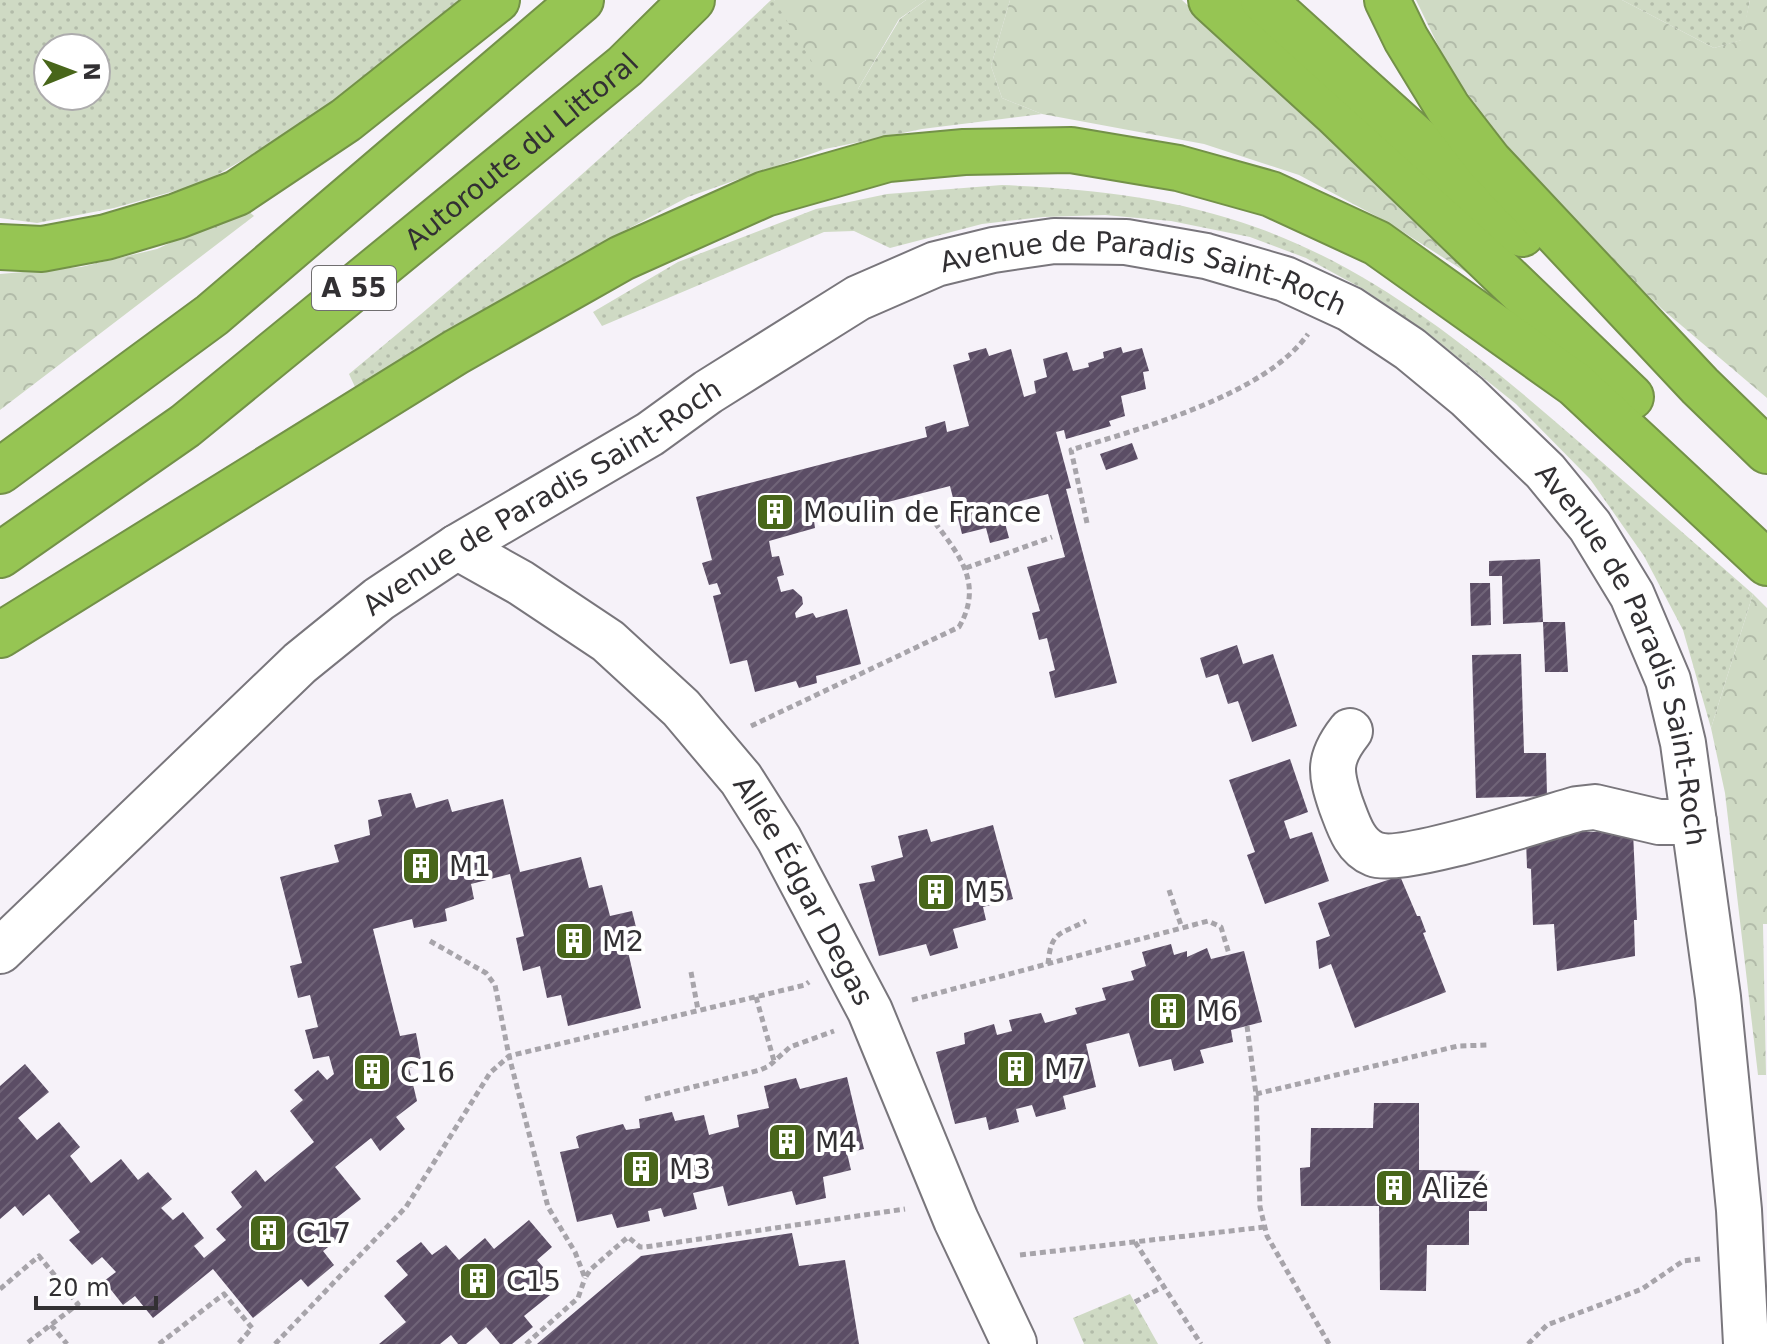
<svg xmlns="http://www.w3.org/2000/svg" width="1767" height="1344" viewBox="0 0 1767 1344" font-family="'DejaVu Sans',sans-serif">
	<defs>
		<pattern id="grass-dots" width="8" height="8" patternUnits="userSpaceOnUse" patternTransform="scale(2)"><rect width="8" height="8" fill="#cfdac4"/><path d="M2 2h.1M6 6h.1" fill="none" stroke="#b2bba9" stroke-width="1.8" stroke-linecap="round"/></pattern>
		<pattern id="forest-crowns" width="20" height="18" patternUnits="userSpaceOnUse" patternTransform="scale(2)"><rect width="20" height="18" fill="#cfdac4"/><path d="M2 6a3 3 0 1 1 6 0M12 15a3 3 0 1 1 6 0" fill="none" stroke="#b2bba9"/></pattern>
		<pattern id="building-hatch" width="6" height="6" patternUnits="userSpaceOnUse" patternTransform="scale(2)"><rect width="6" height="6" fill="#5b4d65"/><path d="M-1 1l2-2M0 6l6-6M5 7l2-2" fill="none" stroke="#706478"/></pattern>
	</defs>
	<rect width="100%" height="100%" fill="#f6f2f9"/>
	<path fill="url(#grass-dots)" fill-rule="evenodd" d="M0 0H462L404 50 298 128 203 183 114 208 37 223 0 218ZM48 48H96V96H48Z
		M771 0H774L858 89 900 19 926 0H1010L991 66 1002 98 1042 114 922 129 825 149 688 197 577 256 356 389 349 374C494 255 634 130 771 0Z
		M1622 0H1750L1742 40 1714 48Z
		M1002 185C1091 189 1173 197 1258 228 1381 272 1482 358 1579 442 1637 493 1695 543 1753 594L1711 728 1683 630 1644 556 1590 479 1516 404 1430 335 1365 290 1306 258 1250 237 1171 221 1105 215 1043 217 982 224 890 248 854 231 824 232 602 326 593 312 678 262 816 209 887 194Z
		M1130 1294 1158 1344H1084L1073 1318Z"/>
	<path fill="url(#forest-crowns)" d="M774 0H926L899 19 858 89 827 86Z
		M1010 0H1182L1478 273 1472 276 1389 223 1299 175 1204 144 1042 114 1002 98 991 66Z
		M1416 0H1622L1714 48 1741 40 1750 0H1767V398L1662 309 1571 220 1509 148 1451 72Z
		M245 208 254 216 0 410V274L81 267 157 249Z
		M1753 594 1767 608V924H1763L1766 1075H1758L1725 793 1711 728Z"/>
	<path fill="url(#building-hatch)" d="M1121 347 1123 353 1142 348 1149 371 1143 372 1146 389 1121 396 1125 416 1109 421 1111 426 1066 439 1064 430 1056 432 1071 488 1066 489 1117 683 1055 698 1049 672 1055 670 1047 638 1039 640 1032 613 1040 611 1027 567 1065 557 1048 494 1013 503 1017 520 1005 523 1009 538 990 543 986 528 962 534 950 486 814 521 815 528 769 541 772 557 779 556 784 575 777 577 781 592 793 589 802 597 803 604 795 613 796 618 813 613 816 618 847 609 861 664 816 676 817 683 799 688 796 681 755 692 747 660 730 664 713 596 721 594 717 583 709 585 702 563 712 560 696 497 927 437 925 427 945 421 947 432 969 426 953 365 970 360 968 353 986 348 989 356 1011 349 1024 397 1036 393 1034 381 1047 377 1043 359 1067 352 1073 371 1089 367 1088 363 1104 358 1103 352Z
		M1132 443 1138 459 1106 470 1100 454Z
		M1540 559 1543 622 1503 624 1502 576H1489V561Z
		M1470 583H1490L1491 625 1471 626Z
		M1543 622H1565L1568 672H1545Z
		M1237 645 1243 664 1273 654 1297 726 1252 742 1238 701 1228 704 1218 674 1206 678 1200 658Z
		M1521 654 1524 753H1546L1547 796 1476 798 1472 655Z
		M1290 759 1308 812 1284 821 1290 839 1312 832 1329 881 1265 904 1247 855 1255 852 1229 780Z
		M411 793 416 808 448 799 452 812 503 799 520 872 581 857 589 888 602 885 610 916 632 911 639 939 626 943 641 1008 568 1026 561 995 547 998 540 966 523 971 516 938 524 936 510 874 471 884 474 899 445 909 447 921 414 928 412 919 373 929 400 1036 416 1033 422 1065 409 1068 417 1101 396 1117 405 1129 380 1151 371 1138 335 1167 361 1199 335 1219 346 1233 323 1251 334 1265 308 1287 301 1279 253 1318 213 1269 153 1318 135 1296 123 1305 104 1281 116 1272 102 1257 92 1265 69 1240 80 1232 49 1194 23 1216 15 1206 0 1219V1086L25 1064 49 1092 18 1118 37 1140 59 1122 80 1147 70 1156 91 1183 121 1159 138 1180 148 1172 172 1199 161 1208 173 1220 183 1212 204 1238 194 1246 204 1258 226 1240 216 1229 242 1207 231 1192 256 1170 265 1182 314 1142 290 1111 303 1100 294 1090 318 1070 327 1080 334 1074 329 1056 313 1059 305 1030 318 1027 310 995 298 998 290 966 302 963 280 877 339 862 334 845 370 835 368 820 382 816 378 800Z
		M993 825 1013 899 983 907 986 920 953 929 958 948 930 956 926 944 879 956 859 884 875 881 871 866 903 857 898 836 927 829 931 842Z
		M1574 832H1633L1637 920H1634L1635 956 1557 971 1554 924 1533 925 1531 869 1527 868 1526 840Z
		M1400 876 1417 916H1420L1426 932 1423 933 1446 992 1355 1028 1331 964 1319 969 1316 941 1330 936 1318 903Z
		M1171 944 1174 955 1187 951V957L1207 948 1211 959 1244 951 1262 1022 1231 1030 1233 1042 1200 1050 1204 1063 1174 1071 1171 1059 1139 1067 1129 1033 1086 1044 1096 1087 1063 1096 1066 1109 1036 1117 1032 1105 1016 1109 1019 1122 989 1130 986 1117 955 1124 936 1052 965 1044 964 1033 994 1024 997 1035 1012 1031 1009 1020 1041 1013 1045 1023 1077 1014 1075 1008 1106 1000 1102 988 1134 980 1131 971 1146 966 1142 952Z
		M847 1077 864 1149 847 1153 851 1170 823 1177 826 1198 796 1205 792 1191 728 1206 723 1186 693 1193 697 1209 664 1217 661 1208 648 1211 650 1221 617 1228 612 1214 577 1222 560 1152 579 1148 576 1137 579 1135 623 1124 626 1130 640 1128 639 1119 672 1112 675 1121 704 1115 709 1135 739 1127 737 1115 769 1108 764 1086 796 1078 800 1089Z
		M1374 1103H1419V1170L1487 1171V1211H1469V1245H1427L1426 1291 1380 1290 1379 1206H1301L1300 1168 1310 1167 1311 1128H1373Z
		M529 1220 552 1247 537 1260 560 1287 524 1316 533 1327 512 1344H500L486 1327 466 1344H458L451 1335 440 1344H379L406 1322 384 1296 408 1275 396 1261 421 1242 432 1255 446 1245 459 1260 485 1238 494 1249Z
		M792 1233 799 1266 845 1260 859 1344H537L641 1256Z"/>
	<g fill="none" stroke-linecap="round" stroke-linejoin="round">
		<g stroke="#79767c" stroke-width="48">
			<g id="minor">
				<path id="s1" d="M457 547 521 583 608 641 681 708 741 779 779 839 870 1011 956 1220 1014 1343"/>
				<path d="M1350 731C1328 759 1330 772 1341 805 1348 823 1354 846 1374 854 1401 865 1542 819 1577 809L1595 807 1659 822H1694"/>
				<path id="s2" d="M0 951 300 663 379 599 457 547 650 434 708 392 858 298 936 264 993 250 1054 241 1126 242 1206 256 1285 279 1350 309 1410 349 1467 396 1545 471 1590 526 1632 595 1668 680 1683 743 1718 997 1739 1210 1746 1344"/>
			</g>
		</g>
		<g stroke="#739148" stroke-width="48">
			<g id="motorway">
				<path d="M1211 0 1334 112 1631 397"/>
				<path d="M1263 0 1522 234"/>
				<path d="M1387 0 1406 39 1448 108 1489 161 1700 386 1767 451"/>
				<path d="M0 247 42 249 106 237 177 216 237 193 346 120 497 0"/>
				<path d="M0 471 212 315 581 0"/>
				<path id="s3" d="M0 555 185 426 625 66 692 0"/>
				<path d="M0 635 456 352 622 258 765 194 888 159 964 152 1071 150 1178 168 1271 194 1377 243 1575 384 1767 563"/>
			</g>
		</g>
		<path stroke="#a7a4aa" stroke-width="5" stroke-dasharray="6 4" stroke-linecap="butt" d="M1087 523 1071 450C1139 429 1265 395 1308 334
			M966 568 1052 537
			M751 726 959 627C988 577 950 546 922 505
			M1169 890 1182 928
			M430 941 486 973 495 985 509 1056 548 1207 575 1252 585 1278 591 1269 628 1237 640 1247H645L905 1209
			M1048 964C1051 931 1059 935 1086 921
			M691 972 698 1010
			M756 997 774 1061
			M912 1000 1208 921 1221 927 1229 954
			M1247 1026 1256 1094 1260 1207 1267 1236 1329 1344
			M1256 1094 1458 1046 1490 1045
			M645 1099 760 1070 769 1066 790 1047 834 1031
			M1135 1242 1201 1344
			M1020 1255 1265 1227
			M0 1289 39 1256 78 1304 26 1344
			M1135 1302 1164 1286
			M51 1325 67 1344
			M159 1344 224 1294 252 1328 238 1344
			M275 1344 406 1207 490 1073 509 1056 805 985 809 982
			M526 1344 578 1298 585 1278
			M1528 1344 1547 1325 1642 1289 1683 1261 1700 1259"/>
		<use href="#minor" stroke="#fff" stroke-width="44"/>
		<use href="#motorway" stroke="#96c553" stroke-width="44"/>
	</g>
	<defs>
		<g id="building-square" transform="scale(2)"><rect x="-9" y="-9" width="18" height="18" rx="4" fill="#48661a" stroke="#fff"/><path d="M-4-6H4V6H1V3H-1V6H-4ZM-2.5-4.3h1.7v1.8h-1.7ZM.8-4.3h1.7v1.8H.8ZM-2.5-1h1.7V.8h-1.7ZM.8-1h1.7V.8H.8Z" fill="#fff"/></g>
	</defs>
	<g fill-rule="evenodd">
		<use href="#building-square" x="775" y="512"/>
		<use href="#building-square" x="421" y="866"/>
		<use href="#building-square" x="936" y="892"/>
		<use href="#building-square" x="574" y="941"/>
		<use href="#building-square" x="1168" y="1011"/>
		<use href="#building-square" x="1016" y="1069"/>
		<use href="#building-square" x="372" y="1072"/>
		<use href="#building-square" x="787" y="1142"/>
		<use href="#building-square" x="641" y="1169"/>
		<use href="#building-square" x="1394" y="1188"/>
		<use href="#building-square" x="268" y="1233"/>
		<use href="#building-square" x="478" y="1281"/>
	</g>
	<g text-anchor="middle" stroke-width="8" stroke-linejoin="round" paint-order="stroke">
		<rect fill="#fff" stroke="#706e70" stroke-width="2" x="312" y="266" width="84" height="44" rx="6"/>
		<g font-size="26" font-weight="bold" fill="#323033">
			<text x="354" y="297">A 55</text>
		</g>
		<g font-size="28" fill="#323033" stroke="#fff">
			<text dy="10" stroke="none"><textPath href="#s3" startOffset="660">Autoroute du Littoral</textPath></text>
			<text dy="10" stroke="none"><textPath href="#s2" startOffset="1382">Avenue de Paradis Saint-Roch</textPath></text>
			<text dy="10" stroke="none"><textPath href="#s2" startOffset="710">Avenue de Paradis Saint-Roch</textPath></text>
			<text dy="10" stroke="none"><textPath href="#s2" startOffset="2054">Avenue de Paradis Saint-Roch</textPath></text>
			<text dy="10" stroke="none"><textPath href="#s1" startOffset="498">Allée Édgar Degas</textPath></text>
		</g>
		<g font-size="28" fill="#323033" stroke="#fff" text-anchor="start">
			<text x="803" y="522">Moulin de France</text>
			<text x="449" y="876">M1</text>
			<text x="964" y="902">M5</text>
			<text x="602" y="951">M2</text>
			<text x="1196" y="1021">M6</text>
			<text x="1044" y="1079">M7</text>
			<text x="400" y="1082">C16</text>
			<text x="815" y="1152">M4</text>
			<text x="669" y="1179">M3</text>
			<text x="1422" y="1198">Alizé</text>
			<text x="296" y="1243">C17</text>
			<text x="506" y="1291">C15</text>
		</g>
	</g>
	<g transform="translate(72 72) rotate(89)"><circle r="38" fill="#ffffff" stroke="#adacad" stroke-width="2"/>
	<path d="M0-6L14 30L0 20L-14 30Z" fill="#48661a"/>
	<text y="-12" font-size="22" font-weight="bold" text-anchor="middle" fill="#323033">N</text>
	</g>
	<path d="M36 1296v12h120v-12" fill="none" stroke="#323033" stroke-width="4"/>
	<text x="48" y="1296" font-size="24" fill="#323033" stroke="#ffffff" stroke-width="6" paint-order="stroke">20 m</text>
</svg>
